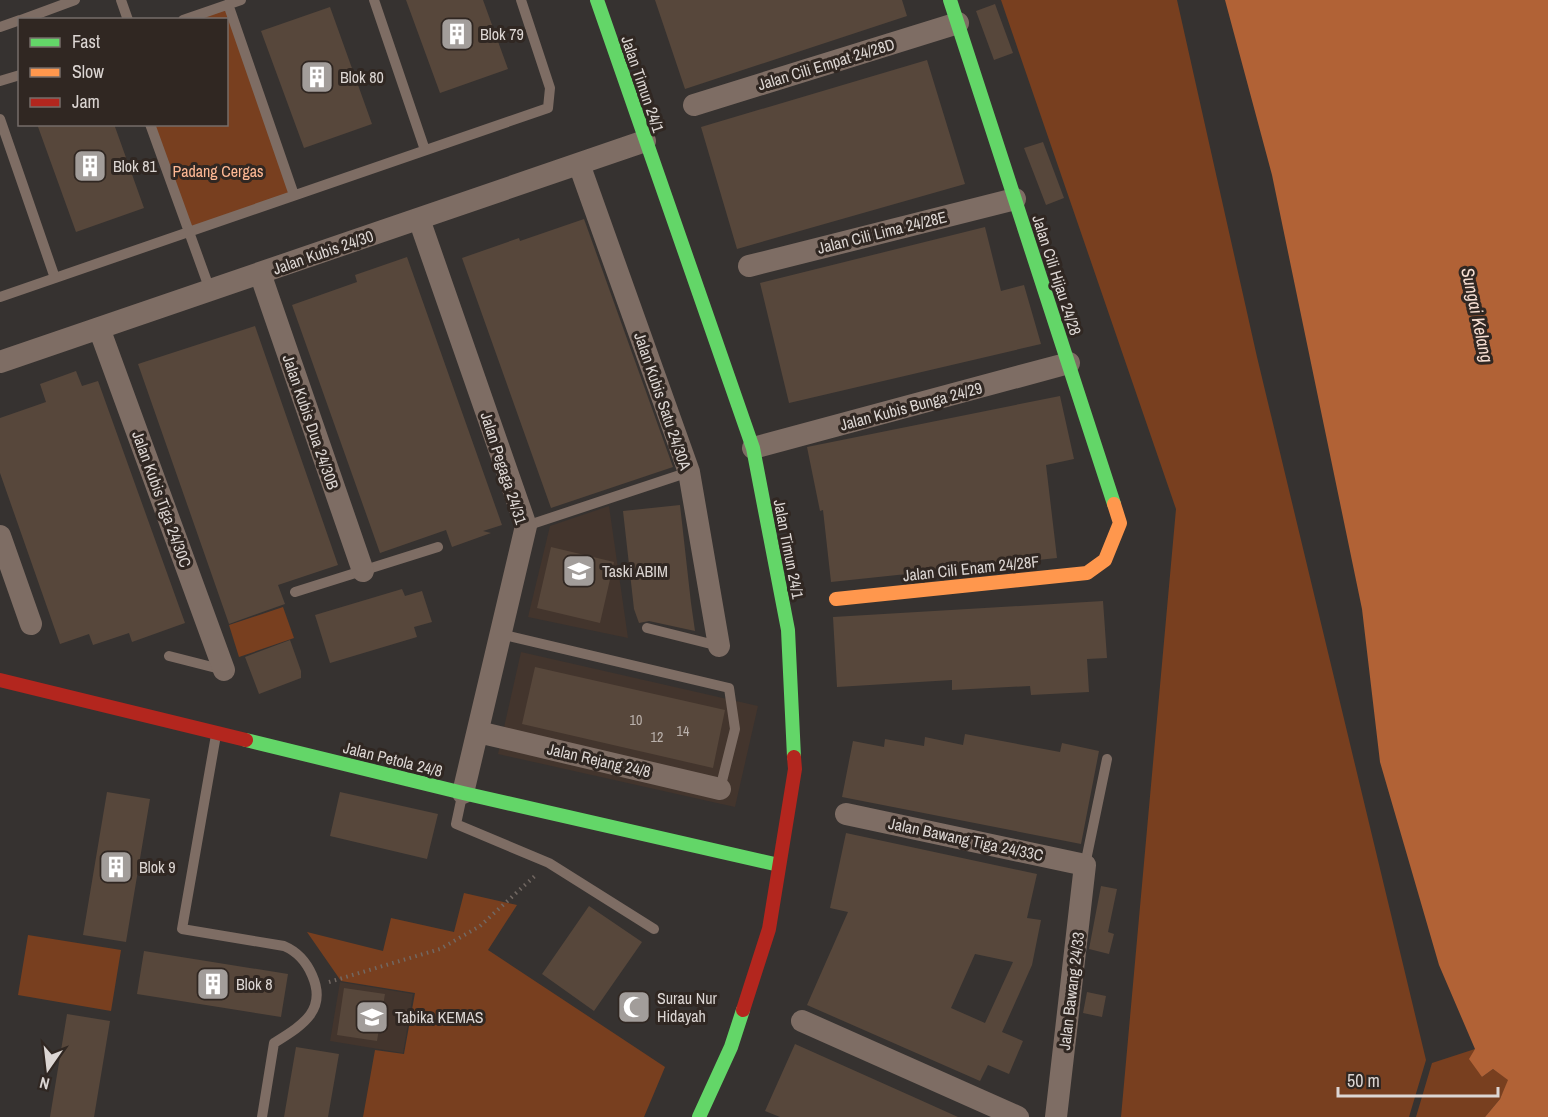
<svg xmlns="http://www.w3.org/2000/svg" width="1548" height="1117" viewBox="0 0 1548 1117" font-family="'Archivo Narrow',sans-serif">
	<rect width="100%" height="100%" fill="#363230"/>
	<path fill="#43352d" d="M609 506 628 638 528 617 550 526Z
		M521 652 758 706 735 807 498 754Z
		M340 982 413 994 403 1053 330 1041Z"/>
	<path fill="#783f1f" d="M1001 0H1177L1257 357 1426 1060 1409 1117H1121L1176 509Z
		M228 4 294 195 189 232 150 125 226 124V20L183 19Z
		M283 607 294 638 239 657 229 625Z
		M464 893 517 905 488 950 665 1067 644 1117H363L375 1050 404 1054 415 993 341 981 307 932 383 951 391 918 454 932Z
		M28 935 121 950 111 1011 18 995Z
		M1475 1049 1482 1077 1493 1069 1509 1080 1500 1099 1485 1117H1416L1432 1063Z"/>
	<path fill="#b16236" d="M1225 0H1548V1117H1485L1500 1099 1508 1080 1493 1069 1482 1077 1469 1059 1475 1049 1439 965 1380 762 1362 609 1272 175Z"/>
	<path fill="#57473b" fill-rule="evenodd" d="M406 0H483L508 69 440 93Z
		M655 0H902L907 16 685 89Z
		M995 4 1013 53 994 60 976 11Z
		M330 7 372 124 304 148 261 31Z
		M927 60 965 184 737 249 701 127Z
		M37 124H114L144 208 76 232Z
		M1043 142 1064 198 1046 205 1024 148Z
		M584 219 673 467 551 508 462 258 519 238 520 241Z
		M985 227 1001 291 1024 285 1041 344 789 403 760 283Z
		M407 257 502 525 483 531 491 533 452 547 446 530 380 553 292 305 357 282 355 275Z
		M255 326 338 565 278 585 285 604 229 624 138 364Z
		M76 371 82 386 98 381 185 623 132 642 129 633 93 645 89 634 60 644 0 473V418L46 402 40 384Z
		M1060 396 1074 459 1046 465 1057 558 831 582 823 510 820 511 807 447Z
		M680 505 691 603 695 631 649 621 639 623 634 609 623 511Z
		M551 547 614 562 600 623 537 608Z
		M402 589 405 596 422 591 432 622 414 627 417 637 330 663 315 615Z
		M1103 601 1107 658 1087 659 1089 692 1031 695 1030 686 952 690V680L837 687 833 617Z
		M290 640 301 671V678L259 694 245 657Z
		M535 667 725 710 713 768 522 724Z
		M965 734 1060 752 1062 743 1099 751 1081 844 842 797 853 741 884 747 885 739 924 746 925 737 963 745Z
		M107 792 150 799 126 942 83 935Z
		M340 792 438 814 427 859 330 836Z
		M846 833 1037 874 1027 918 1041 920 1032 965 1002 1032 1023 1041 1009 1074 988 1065 980 1081 807 1005 848 912 830 908ZM975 954 1013 962 985 1023 951 1008Z
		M1101 886 1117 889 1108 932 1114 934 1109 954 1089 949Z
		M589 906 642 942 594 1011 542 974Z
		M144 951 288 974 281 1017 137 994Z
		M344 988 385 994 377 1041 337 1035Z
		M1087 992 1106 996 1102 1017 1083 1013Z
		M67 1014 110 1021 94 1117H50Z
		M795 1044 918 1099 958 1117H780L765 1111Z
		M296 1047 339 1054 328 1117H284Z"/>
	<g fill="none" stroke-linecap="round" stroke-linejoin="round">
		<path stroke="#726862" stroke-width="4" stroke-dasharray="1.5 4.5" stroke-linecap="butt" d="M329 982 440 949 480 926 537 874"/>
		<path stroke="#7e6d64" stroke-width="10" d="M121 0 128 20
			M374 0 425 150
			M228 4 294 195
			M21 20 75 0
			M183 20 241 0
			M0 27 20 20
			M0 81 20 75
			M0 119 55 278
			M150 124 210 290
			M0 297 548 108 550 88 521 0
			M526 526 689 472
			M295 592 438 547
			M647 628 719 646
			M500 634 729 688 735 729 720 789
			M169 656 224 670
			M216 735 182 929 284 946C298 952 306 961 312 975 328 1011 301 1026 274 1043L262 1117
			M462 796 456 824 549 863 654 929
			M1085 865 1107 759"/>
		<path stroke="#7e6d64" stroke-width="22" d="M694 105 958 23
			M579 164 689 472 719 646
			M419 219 526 526 463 793
			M749 266 1015 199
			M260 273 363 571
			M99 328 224 670
			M0 362 645 141
			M753 448 1069 363
			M0 536 31 624
			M478 732 720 789
			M846 814 1085 865 1056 1117
			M802 1021 1018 1117"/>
		<path stroke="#63d668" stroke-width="14" d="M597 0 753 448 788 630 794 757
			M950 0 1114 504
			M246 740 463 793 779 865
			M699 1117 731 1047 743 1010"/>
		<path stroke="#ff974d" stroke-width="14" d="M836 599 1087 573 1105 560 1120 523 1114 504"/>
		<path stroke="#b3261e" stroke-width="14" d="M0 680 246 740
			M743 1010 769 929 795 769 794 757"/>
	</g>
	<defs>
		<g id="building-square" transform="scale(1.725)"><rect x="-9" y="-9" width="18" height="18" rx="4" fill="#a29d9a" stroke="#302722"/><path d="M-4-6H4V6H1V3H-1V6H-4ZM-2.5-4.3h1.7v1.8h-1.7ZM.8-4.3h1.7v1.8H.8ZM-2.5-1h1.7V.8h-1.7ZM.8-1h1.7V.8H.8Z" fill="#fff"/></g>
		<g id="school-square" transform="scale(1.725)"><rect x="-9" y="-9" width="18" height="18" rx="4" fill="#a29d9a" stroke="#302722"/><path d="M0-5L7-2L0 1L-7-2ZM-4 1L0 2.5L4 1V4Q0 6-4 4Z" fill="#fff"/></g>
		<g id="mosque-square" transform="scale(1.725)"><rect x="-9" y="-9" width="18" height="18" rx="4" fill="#a29d9a" stroke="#302722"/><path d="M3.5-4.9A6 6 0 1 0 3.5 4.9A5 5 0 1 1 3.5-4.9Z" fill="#fff"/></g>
	</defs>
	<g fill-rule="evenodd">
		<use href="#building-square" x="457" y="34"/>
		<use href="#building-square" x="317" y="77"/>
		<use href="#building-square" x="90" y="166"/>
		<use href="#school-square" x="579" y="571"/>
		<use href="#building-square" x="116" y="867"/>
		<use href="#building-square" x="213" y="984"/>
		<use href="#mosque-square" x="634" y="1007"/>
		<use href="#school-square" x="372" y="1017"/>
	</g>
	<g text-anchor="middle" stroke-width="6" stroke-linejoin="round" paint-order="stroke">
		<g font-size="14" fill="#bbb2ad">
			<text x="636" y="725">10</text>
			<text x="683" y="736">14</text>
			<text x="657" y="742">12</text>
		</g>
		<g font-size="16" fill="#dcd6d3" stroke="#302722" text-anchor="start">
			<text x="480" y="40">Blok 79</text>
			<text x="340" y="83">Blok 80</text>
			<text x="113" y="172">Blok 81</text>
			<text x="602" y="577">Taski ABIM</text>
			<text x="139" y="873">Blok 9</text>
			<text x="236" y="990">Blok 8</text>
			<text x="657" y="1004">Surau Nur<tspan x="657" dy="18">Hidayah</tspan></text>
			<text x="395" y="1023">Tabika KEMAS</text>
		</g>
		<g font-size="16" fill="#dcd6d3" stroke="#302722">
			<text transform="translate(826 64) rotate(-17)" y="6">Jalan Cili Empat 24/28D</text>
			<text transform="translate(643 84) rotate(71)" y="6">Jalan Timun 24/1</text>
			<text transform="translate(882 232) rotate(-14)" y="6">Jalan Cili Lima 24/28E</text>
			<text transform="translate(323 252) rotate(-19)" y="6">Jalan Kubis 24/30</text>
			<text transform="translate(1057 275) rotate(72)" y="6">Jalan Cili Hijau 24/28</text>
			<text transform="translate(663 401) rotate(71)" y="6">Jalan Kubis Satu 24/30A</text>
			<text transform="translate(911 406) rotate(-15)" y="6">Jalan Kubis Bunga 24/29</text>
			<text transform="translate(311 422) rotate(71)" y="6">Jalan Kubis Dua 24/30B</text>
			<text transform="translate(504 468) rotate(72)" y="6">Jalan Pegaga 24/31</text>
			<text transform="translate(162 499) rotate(70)" y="6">Jalan Kubis Tiga 24/30C</text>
			<text transform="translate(789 549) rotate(79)" y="6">Jalan Timun 24/1</text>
			<text transform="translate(971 568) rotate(-6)" y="6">Jalan Cili Enam 24/28F</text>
			<text transform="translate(393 759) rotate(14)" y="6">Jalan Petola 24/8</text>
			<text transform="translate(599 760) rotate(13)" y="6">Jalan Rejang 24/8</text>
			<text transform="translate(966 839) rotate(12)" y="6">Jalan Bawang Tiga 24/33C</text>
			<text transform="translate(1071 991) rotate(-83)" y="6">Jalan Bawang 24/33</text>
		</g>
		<g font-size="16" fill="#fdb894" stroke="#302722">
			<text x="218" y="177">Padang Cergas</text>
		</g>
		<g font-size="18" font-style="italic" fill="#f7dfd3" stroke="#302722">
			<text transform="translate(1477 315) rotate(78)" y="6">Sungai Kelang</text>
		</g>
	</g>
	<rect x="18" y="18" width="210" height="108" fill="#302722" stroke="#756d69" stroke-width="1.5"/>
	<rect x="30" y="38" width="30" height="9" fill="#63d668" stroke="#756d69" stroke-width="1.5"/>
	<text x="72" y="48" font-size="18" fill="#dcd6d3">Fast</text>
	<rect x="30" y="68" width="30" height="9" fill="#ff974d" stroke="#756d69" stroke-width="1.5"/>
	<text x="72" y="78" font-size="18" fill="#dcd6d3">Slow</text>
	<rect x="30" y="98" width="30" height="9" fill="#b3261e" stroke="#756d69" stroke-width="1.5"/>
	<text x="72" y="108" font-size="18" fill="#dcd6d3">Jam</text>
	<g transform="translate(48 1069) rotate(194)" stroke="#302722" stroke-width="4.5" paint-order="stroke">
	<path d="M0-4.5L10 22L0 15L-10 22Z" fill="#dcd6d3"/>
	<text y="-9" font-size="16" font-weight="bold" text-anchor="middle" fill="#dcd6d3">N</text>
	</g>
	<path d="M1338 1087v9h160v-9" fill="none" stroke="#dcd6d3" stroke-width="3"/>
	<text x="1347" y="1087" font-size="18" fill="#dcd6d3" stroke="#302722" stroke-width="4.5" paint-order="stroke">50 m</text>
</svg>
